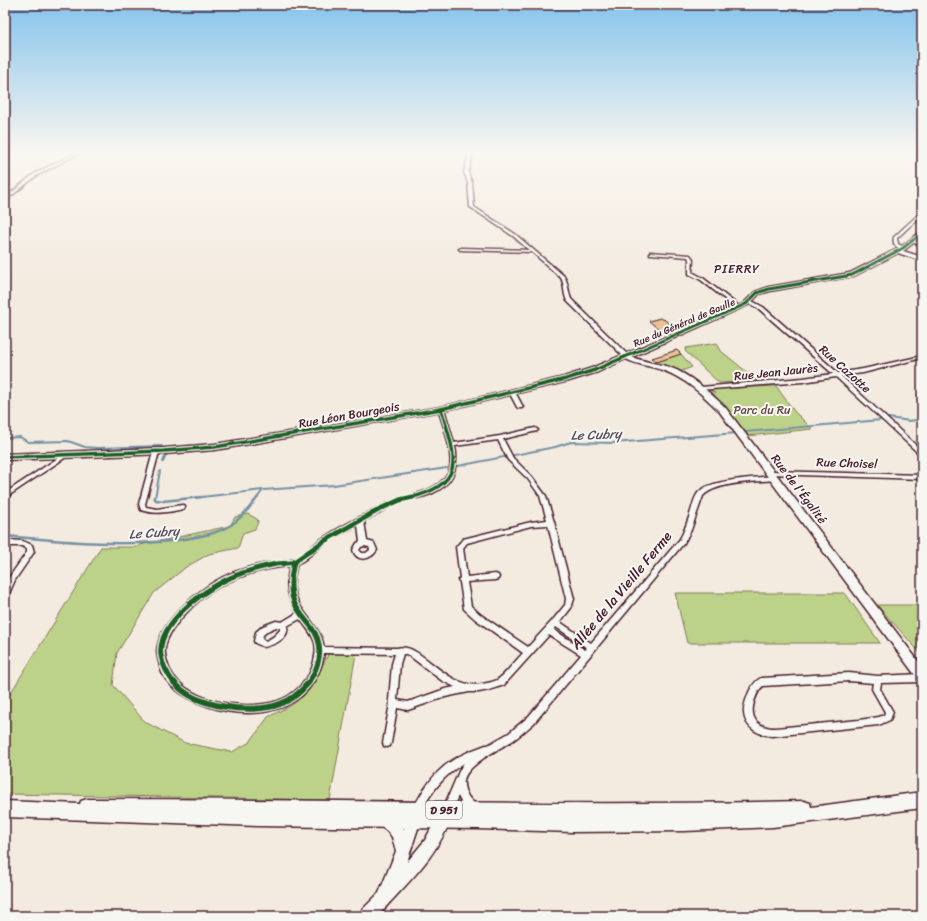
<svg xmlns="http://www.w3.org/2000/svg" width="927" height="921" viewBox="0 0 927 921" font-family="Sriracha,sans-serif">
	<rect width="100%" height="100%" fill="#f3ebe0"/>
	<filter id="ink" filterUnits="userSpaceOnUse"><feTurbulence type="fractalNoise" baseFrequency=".025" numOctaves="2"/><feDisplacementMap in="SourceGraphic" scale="8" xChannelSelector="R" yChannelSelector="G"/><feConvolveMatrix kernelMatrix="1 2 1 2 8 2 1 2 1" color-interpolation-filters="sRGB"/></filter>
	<g filter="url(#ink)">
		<path fill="#bcd288" stroke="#83785a" d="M717 343 721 351 758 381 719 383 685 351 686 348Z
			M681 354 692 367 680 372 653 363Z
			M776 386 794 411 812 429 748 436 714 396 715 393 711 391 713 389Z
			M248 514 257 519 258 522 255 529 243 533 238 548 209 554 186 567 154 593 117 653 113 685 145 722 185 743 232 752 250 742 268 717 292 705 310 688 329 653 356 654 330 800 5 794V702L101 547H137L140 545 230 526 235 517Z
			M675 593H845L880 643H687Z
			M877 605H922V655Z"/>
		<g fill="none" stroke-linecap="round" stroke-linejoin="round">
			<path stroke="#7591a3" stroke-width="2" d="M888 418 910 421 922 419
				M745 432 881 420
				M5 438 20 437 28 442 68 441 85 447 97 448 162 446
				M163 462 166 455
				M458 466 555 447 571 442 613 443 737 433
				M155 498 160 471
				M193 498 263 490 334 485 447 468
				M257 498 263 490"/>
			<path stroke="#7591a3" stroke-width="2.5" d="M154 497 156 500 163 501 202 497
				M5 536C63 541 120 547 178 540 196 537 215 535 231 525 242 518 250 507 258 497"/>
		</g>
		<path fill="#e8c198" stroke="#4a1f2b" d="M660 318 665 320 674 328 661 331 649 321Z
			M677 350 681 354 657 362 652 358Z"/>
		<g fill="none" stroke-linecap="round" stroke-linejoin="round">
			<g stroke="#4a1f2b" stroke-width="3">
				<path id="street" d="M75 153H79L36 176 5 201V198L34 174Z
					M467 153H469L472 157 468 172 472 183 474 207 515 234 564 276C569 284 568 292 571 299L628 355V357H624L567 301C563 293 565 285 561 278L532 252 460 250 459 249 461 248 529 250 513 236 470 207 468 183 464 172 468 157Z
					M921 212H922V215L897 238 898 244 904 247V249C897 249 892 245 894 237Z
					M910 240 922 243V245L910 242Z
					M650 252 690 255 693 259 692 272 703 278 740 307 738 308H736L701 280 689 274V259L688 257 651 254H650Z
					M748 301H752L763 307 838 373 863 369 922 356V358L863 373 841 376 921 450 922 451V457L920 456 917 452 836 377 803 382 699 390 698 389 699 388 701 387 803 378 833 374 759 309 748 303Z
					M512 390 515 392 523 407 522 408H518L517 407 509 392Z
					M441 407 444 409 454 443 500 436 535 428 538 430 537 431 503 439 513 458 532 477 546 496 554 522 574 599 571 608 560 622 591 643 680 539C685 530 688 520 691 511 693 505 694 498 698 493 708 479 758 478 775 476L778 478 775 480C756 482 716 482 703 496L691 530 684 543 534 723C528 728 522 734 515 739 502 748 467 764 464 780 463 786 466 795 471 800 473 802 475 804 477 807L475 810 472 812C465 809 461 803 458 796L451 812 448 814 445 812 443 809 460 769 464 763C444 775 432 791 421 811L418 813 415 811 413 808 415 805C434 770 449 758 486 745H488L509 733 528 717 581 655 549 635 504 685 489 690 479 692H469L445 697 408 710 397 708 391 743 390 746 387 747 384 746 383 743 390 703 389 700 392 664 395 654 324 653C323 662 319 673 314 681 287 727 210 718 174 688 168 683 162 675 160 667 159 661 157 656 157 651 159 624 190 598 211 584 230 572 253 565 275 562 280 561 286 562 291 560 302 557 311 546 320 540 339 527 363 515 383 505 404 494 433 495 447 475 457 461 443 424 438 409ZM498 440 508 460 528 479 540 496 547 520 531 522 463 539 456 547 460 578 458 580 460 582 464 609 475 619 523 653C517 659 504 676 497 680 493 682 487 683 482 684 446 691 421 641 397 648L324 647C320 624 297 612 294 589 293 581 295 572 297 564L304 560 326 542 358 525 360 542 357 543 353 550C357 563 371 560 377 550L374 543 367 541 364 521C376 515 388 507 400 502 408 500 417 498 425 496 450 488 460 472 455 446ZM548 525 566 599 565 605 552 621 528 647 481 615 471 606 467 582 495 580 498 579 499 577 498 575 495 574 467 577 463 548 467 543 531 526ZM364 546 369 547 370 550 366 553H362L359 550 361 547ZM290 566C285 585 287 596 297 613L282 622 276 621 263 626 256 632 254 641 255 643 264 647C273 645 290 639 287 626L300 619C315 638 320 644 312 668 307 682 293 696 278 701 245 712 178 702 167 663 166 658 164 654 165 648 167 635 176 624 185 614 212 584 249 570 290 566ZM276 627 280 628V630C276 635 271 639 265 641L262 639 263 635 269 630ZM556 627 587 648 585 650 554 630ZM403 654H406L411 657 441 680 455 687 445 689 408 702 397 700 400 664Z
					M156 450 159 452 145 504 146 507 157 509 182 505H184L185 507 184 509C170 512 155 515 141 510L139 504 153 452Z
					M67 452 69 453 70 454 69 455 5 498V493Z
					M771 471 922 475V479L769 474 768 473Z
					M5 540 23 541 32 545 34 552 15 580 8 596 5 597V586L8 579 27 552V549L22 546H5Z
					M849 673 878 676 922 674V682L881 683 880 689 893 712 890 720 879 725 869 726 772 736C759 735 745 728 744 713 743 706 747 698 749 692 752 686 755 681 761 678ZM849 681 873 683 872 689 885 712 884 715 879 717 859 720 776 728C759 728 749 720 754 702 756 696 758 690 763 686Z"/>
			</g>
			<g stroke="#4a1f2b" stroke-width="3">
				<path id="secondary" d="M922 231V236L903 251 922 257V261L898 253 854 276 770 291 759 294 748 305 632 357C644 362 657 363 669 367 691 375 708 391 725 407L922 666V680L918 679 719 411C702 394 685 378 662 370 650 366 637 365 626 359L598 372 569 381 441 411 215 450 164 454 5 460V454L164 448 215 444 441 407 564 377 592 368 716 316 744 303 755 292 769 287 850 273 901 247Z
					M415 809 420 811 422 816 407 862 425 840 440 812 445 810 450 812 452 817C434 861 408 881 378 916H360L362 910 379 893 396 851 392 837 387 831 380 826 378 821 380 816 385 814 397 821 404 829 410 811Z"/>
			</g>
			<g stroke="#4a1f2b" stroke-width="3">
				<path id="primary" d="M922 792V808L773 827 685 831 572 832 479 829 258 826 5 817V801L80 804 81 801 87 799C326 799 565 807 804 801L810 803 811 807Z"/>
			</g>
			<use href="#street" fill="#f6f6f2" fill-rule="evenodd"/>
			<use href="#secondary" fill="#f6f6f2" fill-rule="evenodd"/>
			<use href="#primary" fill="#f6f6f2" fill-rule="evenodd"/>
			<g stroke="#f6f6f2" stroke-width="4">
				<path id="cycleway-far4" d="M912 241 922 233"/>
			</g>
			<g stroke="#f6f6f2" stroke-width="5">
				<path id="cycleway-far3" d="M634 353 746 304 757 293 769 289 852 275 903 248 913 240"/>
			</g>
			<g stroke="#f6f6f2" stroke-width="6">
				<path id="cycleway-far2" d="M5 457 164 451 215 447 441 409 566 379 595 370 636 352
					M409 498C469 484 455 455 441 409"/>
			</g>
			<g stroke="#f6f6f2" stroke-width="8">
				<path id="cycleway-far1" d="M294 562C291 576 289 589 294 602 298 612 306 620 312 628 325 646 320 666 308 683
					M294 562 324 541 380 509 400 500 413 497
					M174 683C168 675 163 667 161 656 156 622 210 585 237 575 249 570 262 567 276 564 282 563 288 564 294 562"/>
			</g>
			<g stroke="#f6f6f2" stroke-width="8">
				<path id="cycleway" d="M174 682C193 707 252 715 280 704 292 700 301 692 309 682"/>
			</g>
			<use href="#cycleway-far4" stroke="#1b5e20" stroke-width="2.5"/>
			<use href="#cycleway-far3" stroke="#1b5e20" stroke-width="3"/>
			<use href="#cycleway-far2" stroke="#1b5e20" stroke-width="3.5"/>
			<use href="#cycleway-far1" stroke="#1b5e20" stroke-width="5"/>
			<use href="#cycleway" stroke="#1b5e20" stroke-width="6"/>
		</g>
	</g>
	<linearGradient id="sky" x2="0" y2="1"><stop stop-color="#85c4ec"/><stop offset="0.54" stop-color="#faf6f1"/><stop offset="1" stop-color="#faf6f1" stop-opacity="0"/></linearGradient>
	<rect width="927" height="282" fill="url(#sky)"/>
	<g text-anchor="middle" stroke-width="4" stroke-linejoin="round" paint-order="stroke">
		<g font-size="10" fill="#4a1f2b" stroke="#f6f6f2">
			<text transform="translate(684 322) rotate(-23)" y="4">Rue du Général de Gaulle</text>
		</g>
		<rect fill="#f6f6f2" stroke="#7e6067" stroke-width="1" x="426" y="801" width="36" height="18" rx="3"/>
		<g font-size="11" font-weight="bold" fill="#4a1f2b">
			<text x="444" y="814">D 951</text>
		</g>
		<g font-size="12" letter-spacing="1" fill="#4a1f2b" stroke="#f6f6f2">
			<text x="737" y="273">PIERRY</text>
		</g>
		<g font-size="12" fill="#4a1f2b" stroke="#f6f6f2">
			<text transform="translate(845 369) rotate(42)" y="4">Rue Cazotte</text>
			<text transform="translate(776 372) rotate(-6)" y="4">Rue Jean Jaurès</text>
			<text transform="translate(349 415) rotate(-10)" y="4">Rue Léon Bourgeois</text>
			<text transform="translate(847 463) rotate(2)" y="4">Rue Choisel</text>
			<text transform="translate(799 489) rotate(53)" y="4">Rue de l'Égalité</text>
		</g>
		<g font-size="12" fill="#664c42" stroke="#f6f6f2">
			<text x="762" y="414">Parc du Ru</text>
		</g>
		<g font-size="13" font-style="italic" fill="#5c4e5d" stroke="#f6f6f2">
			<text transform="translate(596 434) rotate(-2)" y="5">Le Cubry</text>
			<text transform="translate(154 532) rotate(-4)" y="5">Le Cubry</text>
		</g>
		<g font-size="14" fill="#4a1f2b" stroke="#f6f6f2">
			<text transform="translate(621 590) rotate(-50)" y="5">Allée de la Vieille Ferme</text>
		</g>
	</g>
	<rect width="927" height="921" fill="none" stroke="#f6f6f2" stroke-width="20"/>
	<rect x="10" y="10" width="907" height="901" fill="none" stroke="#4a1f2b" stroke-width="1.5" filter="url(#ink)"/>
</svg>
